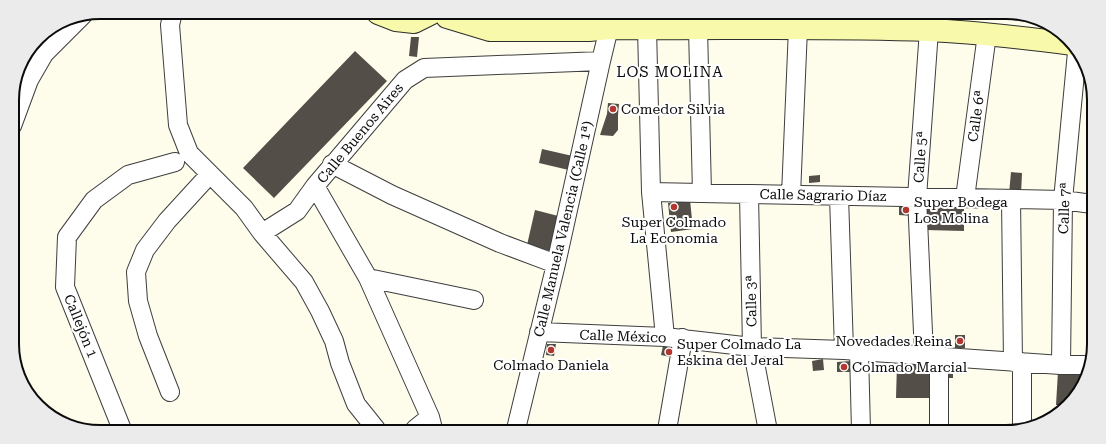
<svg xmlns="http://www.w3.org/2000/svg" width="1106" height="444" viewBox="0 0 1106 444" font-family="'Roboto Serif',serif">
	<rect width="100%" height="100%" fill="#fefcea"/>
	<path fill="#534e48" d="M411 37H419L417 57 409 56Z
		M355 51 387 81 274 198 243 168Z
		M608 103 619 104 618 115V130L613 136 600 135 607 114Z
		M542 149 577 157 573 171 539 163Z
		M1011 172 1022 173 1021 194H1009Z
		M820 175V182L809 183V176Z
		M690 200 693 229 671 232 668 203Z
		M899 204 912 205V216L899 215Z
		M927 206 964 207V231L926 230Z
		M535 210 566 218 558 253 527 245Z
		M955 335H965V348H955Z
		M547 344H556L554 356 546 355Z
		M663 346 677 348 675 358 661 355Z
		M823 359 824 370 813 371 812 361Z
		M851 361V372H837V362Z
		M897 363H931L930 398H896Z
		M944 363H953V378H943Z
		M1058 371 1081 372 1080 385 1066 405H1056Z"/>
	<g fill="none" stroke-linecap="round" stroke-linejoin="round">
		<g stroke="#3e3e3e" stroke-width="20">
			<path id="street" d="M173 12 170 25 178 125 189 153 244 208 262 233 297 211 315 186
				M647 28 651 192 665 337
				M698 28 702 193
				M526 30 547 14
				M12 126 29 80 44 54 83 15
				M332 164 392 195 500 243 556 264
				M651 192 1063 200 1092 204
				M749 194 752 347 768 431
				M791 195 798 28
				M839 196 844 350
				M965 198 987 34
				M1011 199 1013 362
				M262 233 304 282 320 311 334 341 340 363 356 404 376 429
				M368 278 474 300
				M539 332 665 337 752 347 844 350 1061 365H1089
				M859 351 861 431
				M924 355 917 197 929 30
				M1022 362V428
				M1061 365 1063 200 1077 52
				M170 392 148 336 138 301 136 272 145 250 167 221 210 174
				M121 427 65 287 67 237 94 200 128 175 175 162
				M415 429 430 417
				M433 429 430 417 368 278 315 186 405 80 424 68 601 61
				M516 429 556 264 601 61 609 28
				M667 430 683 338
				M939 431V356"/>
		</g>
		<g stroke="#2d2d2d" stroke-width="24">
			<path id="secondary" d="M378 13 396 20 414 22 430 14
				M447 17 490 30H589L609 28C715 29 822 26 928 30 977 32 1025 38 1073 44"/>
		</g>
		<use href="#street" stroke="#fff" stroke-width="18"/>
		<use href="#secondary" stroke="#f8f9aa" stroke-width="22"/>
	</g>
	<g fill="#b0382e" stroke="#fff" stroke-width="1.5">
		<circle cx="613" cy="109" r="4"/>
		<circle cx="674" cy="207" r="4"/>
		<circle cx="906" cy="210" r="4"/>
		<circle cx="960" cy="341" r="4"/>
		<circle cx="551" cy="350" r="4"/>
		<circle cx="669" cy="352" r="4"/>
		<circle cx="844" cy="367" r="4"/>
	</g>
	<g text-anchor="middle" stroke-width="4" stroke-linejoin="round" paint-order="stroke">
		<g font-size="14" fill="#0b0b0b" stroke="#fff" text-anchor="start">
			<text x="621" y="114">Comedor Silvia</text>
			<text x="914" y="207">Super Bodega<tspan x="914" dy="16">Los Molina</tspan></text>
			<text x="674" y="227" text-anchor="middle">Super Colmado<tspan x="674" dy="16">La Economia</tspan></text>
			<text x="952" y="346" text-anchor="end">Novedades Reina</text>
			<text x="677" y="349">Super Colmado La<tspan x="677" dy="16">Eskina del Jeral</tspan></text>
			<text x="551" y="370" text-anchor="middle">Colmado Daniela</text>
			<text x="852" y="372">Colmado Marcial</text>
		</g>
		<g font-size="14" fill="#0b0b0b" stroke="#fff">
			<text transform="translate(976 116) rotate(-82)" y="5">Calle 6ª</text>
			<text transform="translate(360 133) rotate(-50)" y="5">Calle Buenos Aires</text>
			<text transform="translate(920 157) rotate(-86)" y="5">Calle 5ª</text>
			<text transform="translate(823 195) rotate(1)" y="5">Calle Sagrario Díaz</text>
			<text transform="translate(1064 208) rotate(-88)" y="5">Calle 7ª</text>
			<text transform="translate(563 229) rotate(-77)" y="5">Calle Manuela Valencia (Calle 1ª)</text>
			<text transform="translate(751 301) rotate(-91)" y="5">Calle 3ª</text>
			<text transform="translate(81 326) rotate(68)" y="5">Callejón 1</text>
			<text transform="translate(623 336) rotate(2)" y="5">Calle México</text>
		</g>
		<g font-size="15" letter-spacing="1" fill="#0b0b0b" stroke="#fff">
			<text x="670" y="77">LOS MOLINA</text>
		</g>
	</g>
	<path d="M0 0H1106V444H0ZM100 19H1006A81 81 0 0 1 1087 100V344A81 81 0 0 1 1006 425H100A81 81 0 0 1 19 344V100A81 81 0 0 1 100 19Z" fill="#ebebeb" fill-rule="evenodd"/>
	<path fill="none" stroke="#0b0b0b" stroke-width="2" d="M100 19H1006A81 81 0 0 1 1087 100V344A81 81 0 0 1 1006 425H100A81 81 0 0 1 19 344V100A81 81 0 0 1 100 19Z"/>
</svg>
